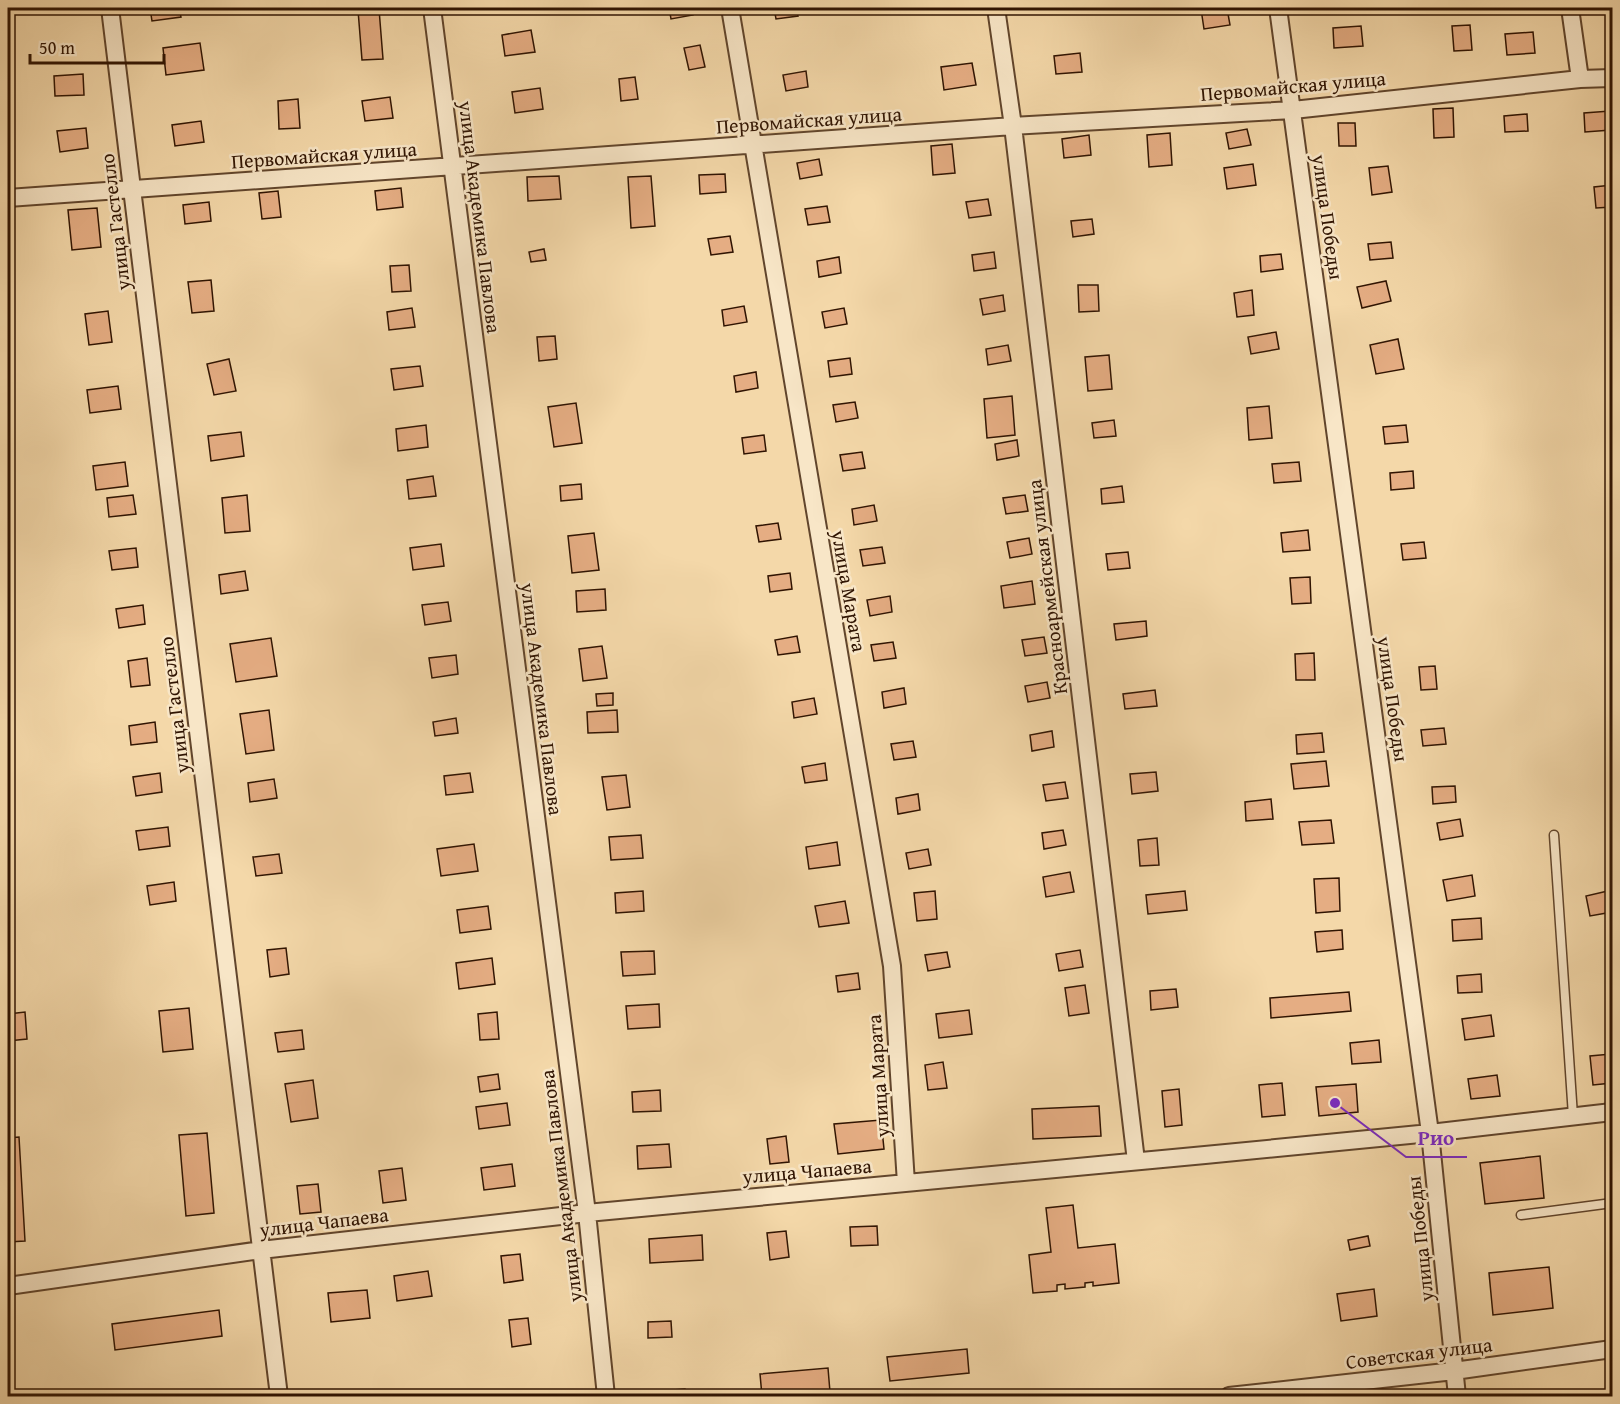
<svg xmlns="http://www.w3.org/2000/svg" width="1620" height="1404" viewBox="0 0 1620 1404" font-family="'Gentium Book Plus',serif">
	<rect width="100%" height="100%" fill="#f4d8a9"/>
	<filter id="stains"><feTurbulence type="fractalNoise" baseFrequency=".00333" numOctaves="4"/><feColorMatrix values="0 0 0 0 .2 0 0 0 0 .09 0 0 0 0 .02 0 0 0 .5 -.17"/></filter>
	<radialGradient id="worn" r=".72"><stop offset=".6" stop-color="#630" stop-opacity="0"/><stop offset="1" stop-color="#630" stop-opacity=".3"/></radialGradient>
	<path fill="#e5ad83" stroke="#301402" stroke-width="1.5" d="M48 8H77L49 10Z
		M150 8H179L181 17 152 21Z
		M669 8H692L693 15 671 19Z
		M774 8H796L798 16 776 19Z
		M1209 8H1227L1230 25 1204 29 1201 9Z
		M379 9 383 59 362 60 358 10Z
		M1470 25 1472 50 1454 51 1452 26Z
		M1361 26 1363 46 1334 48 1333 28Z
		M531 30 535 52 505 56 502 35Z
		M1533 32 1535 53 1507 55 1505 34Z
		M200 43 204 70 166 75 163 48Z
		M700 45 705 67 689 70 684 48Z
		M1080 53 1082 72 1056 74 1054 56Z
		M972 63 976 85 944 90 941 67Z
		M806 71 808 87 786 91 783 75Z
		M83 74 84 95 55 96 54 76Z
		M635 77 638 99 621 101 619 79Z
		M540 88 543 109 515 113 512 92Z
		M390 97 393 118 365 121 362 101Z
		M298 99 300 128 279 129 278 101Z
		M1453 108 1454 137 1434 138 1433 109Z
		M1610 111 1611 130 1585 132 1584 113Z
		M1527 114 1528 131 1505 132 1504 116Z
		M201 121 204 142 175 146 172 125Z
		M1338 123H1355L1356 146H1339Z
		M86 128 88 148 60 152 57 131Z
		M1247 129 1251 145 1229 149 1226 133Z
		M1170 133 1172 165 1149 167 1147 135Z
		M1089 135 1091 155 1064 158 1062 139Z
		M952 144 955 173 933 175 931 146Z
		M819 159 822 175 800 179 797 163Z
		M1253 164 1256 185 1227 189 1224 168Z
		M1388 166 1392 192 1372 195 1369 168Z
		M725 174 726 192 700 194 699 175Z
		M559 176 561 199 528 201 527 177Z
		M651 176 655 226 631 228 628 177Z
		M1612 185V207L1596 208 1594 187Z
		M401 188 403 207 377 210 375 191Z
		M278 191 281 217 262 219 259 193Z
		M988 199 991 215 969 218 966 202Z
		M209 202 211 221 185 224 183 205Z
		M827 206 830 222 808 225 805 209Z
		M97 208 101 247 72 250 68 210Z
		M1092 219 1094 234 1073 237 1071 221Z
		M730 236 733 252 711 255 708 239Z
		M1391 242 1393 258 1370 260 1368 244Z
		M544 249 546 260 531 262 529 252Z
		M994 252 996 268 974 271 972 255Z
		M1281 254 1283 269 1261 272 1260 256Z
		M839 257 841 273 819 277 817 261Z
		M409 265 411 291 392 292 390 266Z
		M211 280 214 311 192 313 188 282Z
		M1386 281 1391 301 1362 308 1357 287Z
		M1078 285H1098L1099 311 1079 312Z
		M1252 290 1254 315 1237 317 1234 293Z
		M1003 295 1005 311 983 315 980 299Z
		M744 306 747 322 724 326 722 310Z
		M412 308 415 327 389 330 387 312Z
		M844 308 847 324 825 328 822 312Z
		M108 311 112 342 89 345 85 314Z
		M1276 332 1279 349 1251 354 1248 337Z
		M555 336 557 359 539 361 537 337Z
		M1398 339 1404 369 1376 374 1370 345Z
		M1008 345 1011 361 988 365 986 349Z
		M1109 355 1112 389 1088 391 1085 357Z
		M850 358 852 374 830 377 828 361Z
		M229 359 236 391 214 395 207 364Z
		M420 366 423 386 394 390 391 369Z
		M756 372 758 388 736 392 734 376Z
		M118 386 121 409 90 413 87 390Z
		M1012 396 1015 435 987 438 984 399Z
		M855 402 858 418 836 422 833 405Z
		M576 403 582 443 554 447 548 407Z
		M1269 406 1272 438 1249 440 1247 408Z
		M1114 420 1116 436 1094 438 1092 423Z
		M426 425 428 447 398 451 396 429Z
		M1406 425 1408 442 1385 444 1383 427Z
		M241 432 244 456 211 461 208 436Z
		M764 435 766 451 744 454 742 438Z
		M1017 440 1019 456 997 460 995 444Z
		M862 452 865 468 843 471 840 455Z
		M125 462 128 486 96 490 93 466Z
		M1299 462 1301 481 1274 483 1272 464Z
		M1413 471 1414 488 1391 490 1390 473Z
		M433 476 436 496 409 499 407 480Z
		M581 484 582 499 561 501 560 486Z
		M1122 486 1124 502 1102 504 1101 489Z
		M133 495 136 514 109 517 107 498Z
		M247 495 250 531 225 533 222 498Z
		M1025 495 1028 511 1006 514 1003 498Z
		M874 505 877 521 854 525 852 509Z
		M778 523 781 539 759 542 756 526Z
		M1308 530 1310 550 1283 552 1281 533Z
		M594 533 599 570 572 573 568 536Z
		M1029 538 1032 554 1010 558 1007 542Z
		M1424 542 1426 558 1403 560 1401 544Z
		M441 544 444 566 413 570 410 548Z
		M882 547 885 563 863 566 860 550Z
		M136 548 138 567 112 570 109 551Z
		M1128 552 1130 568 1108 570 1106 554Z
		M245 571 248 590 221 594 219 575Z
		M790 573 792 589 770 592 768 576Z
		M1310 577 1311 603 1292 604 1290 578Z
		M1032 581 1035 604 1004 608 1001 586Z
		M605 589 606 610 577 612 576 591Z
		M890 596 892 612 870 616 867 600Z
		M448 602 451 621 425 625 422 605Z
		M143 605 145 624 119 628 116 609Z
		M1146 621 1147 636 1116 640 1114 624Z
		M797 636 800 652 778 655 775 640Z
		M1044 637 1047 653 1025 656 1022 640Z
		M271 638 277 676 236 682 230 644Z
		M893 642 896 658 874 661 871 645Z
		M602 646 607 678 583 681 579 649Z
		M1314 653 1315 680H1296L1295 654Z
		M456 655 458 674 432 678 429 658Z
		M147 658 150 685 131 687 128 661Z
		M1435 666 1437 689 1421 690 1419 667Z
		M1047 682 1050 698 1028 702 1025 686Z
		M904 688 906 704 884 708 882 692Z
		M1155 690 1157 706 1125 709 1123 694Z
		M613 693V705L597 706 596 694Z
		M814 698 817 714 794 718 792 702Z
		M269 710 274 750 246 754 240 714Z
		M617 710 618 732 588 733 587 712Z
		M456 718 458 733 435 736 433 722Z
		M155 722 157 742 131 745 129 726Z
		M1444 728 1446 744 1423 746 1421 730Z
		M1052 731 1054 747 1032 751 1030 735Z
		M1322 733 1324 752 1297 754 1296 735Z
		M913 741 916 757 894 760 891 744Z
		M1326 761 1329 786 1294 789 1291 764Z
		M825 763 827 780 805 783 802 767Z
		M1156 772 1158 791 1132 794 1130 774Z
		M160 773 162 792 136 796 133 777Z
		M470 773 473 792 446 795 444 776Z
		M626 775 630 807 607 810 602 777Z
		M274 779 277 798 250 802 248 783Z
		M1065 782 1068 798 1046 801 1043 785Z
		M1455 786 1456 802 1433 804 1432 787Z
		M918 794 920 810 898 814 896 798Z
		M1271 799 1273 819 1246 821 1245 802Z
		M1460 819 1463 836 1440 840 1437 823Z
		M1331 820 1334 843 1302 845 1299 822Z
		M168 827 170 846 139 850 136 831Z
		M1063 830 1066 845 1044 849 1042 833Z
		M641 835 643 858 611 860 609 837Z
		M1157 838 1159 865 1140 866 1138 840Z
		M837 842 840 865 809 869 806 847Z
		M474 844 478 871 441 876 437 849Z
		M928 849 931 865 909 869 906 853Z
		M279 854 282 873 256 876 253 857Z
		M1070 872 1074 892 1046 897 1043 877Z
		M1472 875 1475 896 1447 901 1443 880Z
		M1339 878 1340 911 1316 913 1314 879Z
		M174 882 176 901 150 905 147 886Z
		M1612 890V912L1590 916 1586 896Z
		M643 891 644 911 616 913 615 893Z
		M935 891 937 919 917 921 914 893Z
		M1185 891 1187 910 1148 914 1146 895Z
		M845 901 849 923 819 927 815 906Z
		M488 906 491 929 460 933 457 910Z
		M1481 918 1482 939 1453 941 1452 920Z
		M1342 930 1343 949 1317 952 1315 932Z
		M286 948 289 974 270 977 267 950Z
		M1080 950 1083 967 1059 971 1056 954Z
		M654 951 655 974 623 976 621 952Z
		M947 952 950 967 928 971 925 955Z
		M492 958 495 984 459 989 456 963Z
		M858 973 860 989 838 992 836 976Z
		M1481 974 1482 992 1458 993 1457 976Z
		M1085 985 1089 1013 1069 1016 1065 988Z
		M1176 989 1178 1007 1151 1010 1150 991Z
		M1349 992 1351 1011 1271 1018 1270 998Z
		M659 1004 660 1027 628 1029 626 1006Z
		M189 1008 193 1049 163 1052 159 1011Z
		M969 1010 972 1034 939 1038 936 1014Z
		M25 1012 27 1039 8 1041V1014Z
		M497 1012 499 1039 480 1040 478 1014Z
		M1491 1015 1494 1036 1465 1040 1462 1019Z
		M302 1030 304 1049 278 1052 275 1033Z
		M1379 1040 1381 1062 1352 1064 1350 1043Z
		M1611 1054 1612 1083 1593 1085 1590 1056Z
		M943 1062 947 1088 928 1090 925 1065Z
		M498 1074 500 1089 480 1092 478 1077Z
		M1497 1075 1500 1096 1471 1099 1468 1079Z
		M313 1080 318 1118 291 1122 285 1084Z
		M1282 1083 1285 1115 1262 1117 1259 1085Z
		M1356 1084 1358 1112 1319 1116 1316 1087Z
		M1179 1089 1182 1125 1165 1127 1162 1091Z
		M660 1090 661 1111 633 1112 632 1092Z
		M507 1103 510 1125 479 1129 476 1107Z
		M1099 1106 1101 1136 1033 1139 1032 1109Z
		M881 1120 884 1149 838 1154 834 1124Z
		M207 1133 214 1213 186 1216 179 1135Z
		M786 1136 789 1162 770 1164 767 1139Z
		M19 1137 25 1241 8 1242V1138Z
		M669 1144 671 1167 638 1169 637 1146Z
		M1540 1156 1544 1198 1485 1204 1480 1163Z
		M512 1164 515 1186 484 1190 481 1168Z
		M402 1168 406 1200 383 1203 379 1171Z
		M318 1184 321 1212 300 1214 297 1186Z
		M1073 1205 1078 1248 1115 1244 1119 1283 1093 1286V1282L1085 1283V1287L1065 1289V1284L1057 1285V1291L1033 1293 1029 1255 1051 1252 1046 1208Z
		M877 1226 878 1245 851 1246 850 1227Z
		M786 1231 789 1257 770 1260 767 1233Z
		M702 1235 703 1260 650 1263 649 1239Z
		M1368 1236 1370 1246 1350 1250 1348 1240Z
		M520 1254 523 1280 504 1283 501 1256Z
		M1549 1267 1553 1308 1493 1315 1489 1273Z
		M428 1271 432 1296 397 1301 394 1276Z
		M1374 1289 1377 1316 1341 1321 1337 1294Z
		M367 1290 370 1318 331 1322 328 1293Z
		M219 1310 222 1336 115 1350 112 1324Z
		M528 1318 531 1344 512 1347 509 1320Z
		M671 1321 672 1337 648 1338V1322Z
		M967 1349 969 1373 890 1381 887 1357Z
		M828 1368 830 1392 762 1396 760 1374Z
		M685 1389 686 1396H659V1391Z"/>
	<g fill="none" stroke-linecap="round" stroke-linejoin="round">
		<g stroke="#61452c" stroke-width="11">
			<path id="lane" d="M1554 835 1573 1116
				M1521 1215 1612 1203"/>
		</g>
		<g stroke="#61452c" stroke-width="20">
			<path id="street" d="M110 8 279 1396
				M432 8 587 1213 606 1396
				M730 8 892 966 906 1183
				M996 8 1013 126 1136 1161
				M1278 8 1430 1133 1457 1396
				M1570 8 1580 79
				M8 198 1013 126 1293 110 1580 79 1612 78
				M8 1286 261 1250 587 1213 1205 1155 1430 1133 1612 1112
				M1229 1396 1454 1371 1612 1349"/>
		</g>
		<use href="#lane" stroke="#f8e6c7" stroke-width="8"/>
		<use href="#street" stroke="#f8e6c7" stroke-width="16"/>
	</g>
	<g text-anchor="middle" stroke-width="5" stroke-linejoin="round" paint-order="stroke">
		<g font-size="20" fill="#301402" stroke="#f8e6c7">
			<text transform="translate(1293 86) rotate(-5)" y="7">Первомайская улица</text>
			<text transform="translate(809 120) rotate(-4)" y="7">Первомайская улица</text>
			<text transform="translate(324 155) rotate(-4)" y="7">Первомайская улица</text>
			<text transform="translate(480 217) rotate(83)" y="7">улица Академика Павлова</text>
			<text transform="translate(1328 217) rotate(82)" y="7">улица Победы</text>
			<text transform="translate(115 222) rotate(-97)" y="7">улица Гастелло</text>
			<text transform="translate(1047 587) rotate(-97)" y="7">Красноармейская улица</text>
			<text transform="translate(849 591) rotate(80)" y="7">улица Марата</text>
			<text transform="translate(542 699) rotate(83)" y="7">улица Академика Павлова</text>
			<text transform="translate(1393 699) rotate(82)" y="7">улица Победы</text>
			<text transform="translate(174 705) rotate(-97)" y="7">улица Гастелло</text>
			<text transform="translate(878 1076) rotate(-94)" y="7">улица Марата</text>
			<text transform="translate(807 1171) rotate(-5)" y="7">улица Чапаева</text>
			<text transform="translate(561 1186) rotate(-97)" y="7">улица Академика Павлова</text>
			<text transform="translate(324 1222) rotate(-7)" y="7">улица Чапаева</text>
			<text transform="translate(1420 1239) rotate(-96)" y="7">улица Победы</text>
			<text transform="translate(1419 1353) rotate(-7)" y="7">Советская улица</text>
		</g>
	</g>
	<path fill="none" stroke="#7b2cbf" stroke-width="2" d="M1335 1103L1406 1157H1467"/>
	<circle fill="#7b2cbf" stroke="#f8e6c7" stroke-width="2" cx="1335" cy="1103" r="6"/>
	<g font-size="21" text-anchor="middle" font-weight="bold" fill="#7b2cbf" stroke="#f8e6c7" stroke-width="5" stroke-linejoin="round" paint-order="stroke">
		<text x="1436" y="1145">Рио</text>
	</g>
	<rect width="1620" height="1404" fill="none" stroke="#f4d8a9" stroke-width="30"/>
	<rect x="9" y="9" width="1602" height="1386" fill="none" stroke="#301402" stroke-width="3"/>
	<rect x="15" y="15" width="1590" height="1374" fill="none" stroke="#301402" stroke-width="1.5"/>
	<path d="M30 54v9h134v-9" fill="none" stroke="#301402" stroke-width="3"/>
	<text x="39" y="54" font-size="18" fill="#301402" stroke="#f8e6c7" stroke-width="4.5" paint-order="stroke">50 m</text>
	<rect width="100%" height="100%" filter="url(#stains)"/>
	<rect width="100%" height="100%" fill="url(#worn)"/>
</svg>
